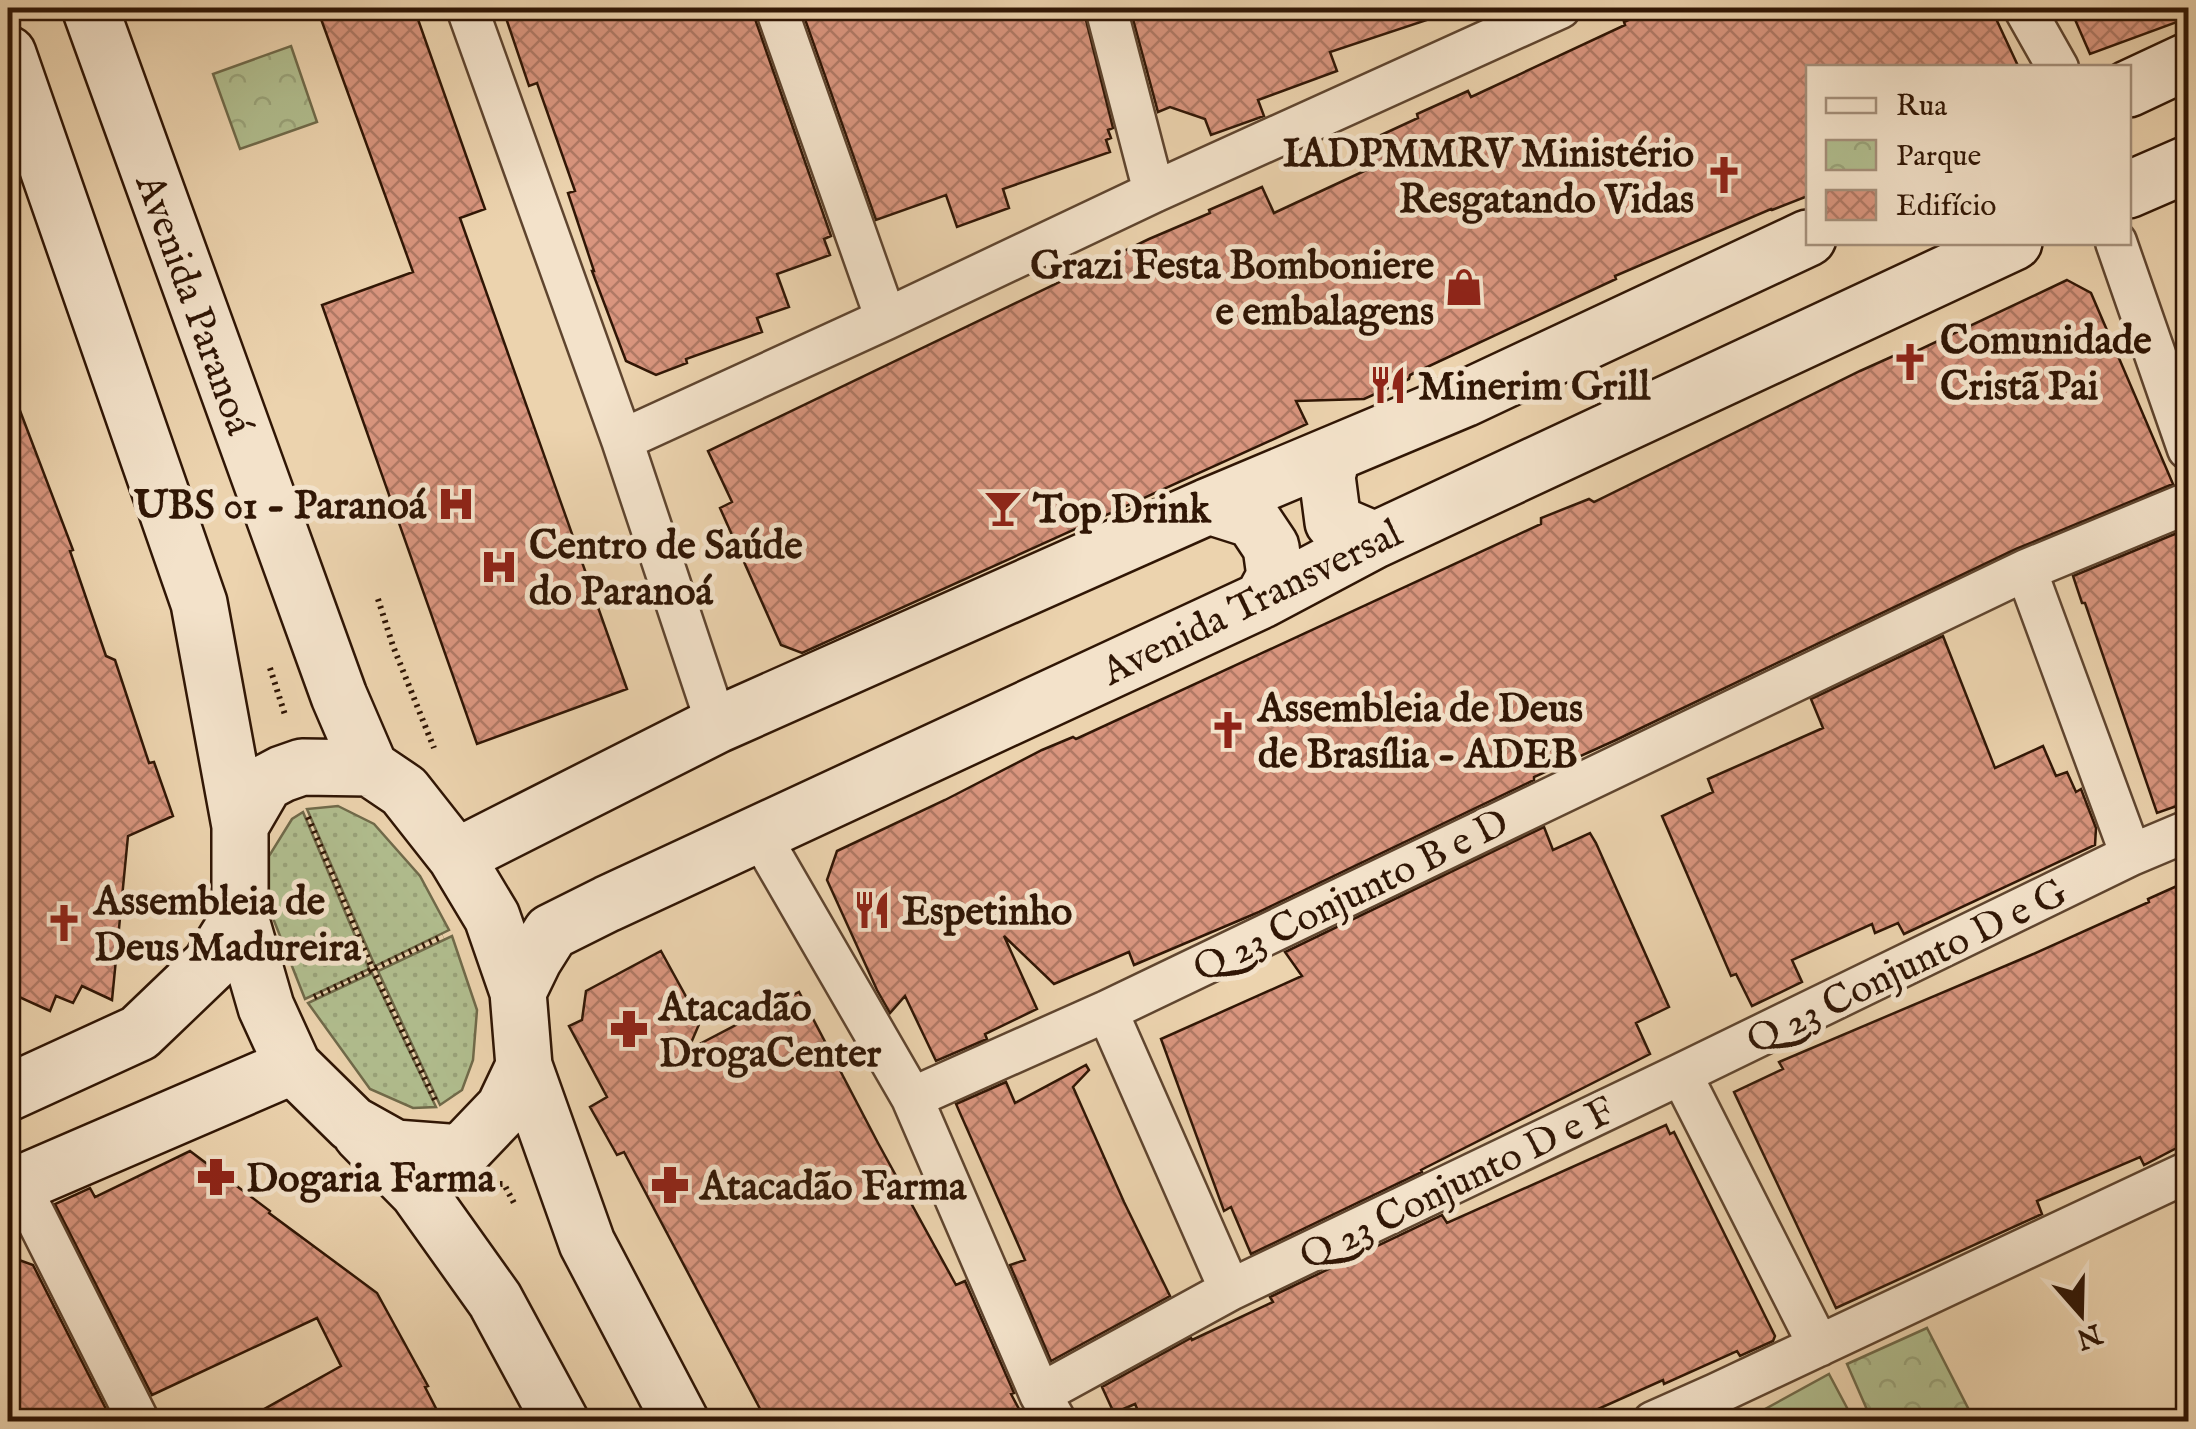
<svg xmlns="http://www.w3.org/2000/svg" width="2196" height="1429" viewBox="0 0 2196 1429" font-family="'IM FELL English',serif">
	<defs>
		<pattern id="grass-dots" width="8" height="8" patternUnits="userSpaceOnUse" patternTransform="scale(2.5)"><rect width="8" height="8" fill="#b1be8f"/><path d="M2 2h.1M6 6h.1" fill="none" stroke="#99a37a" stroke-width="1.8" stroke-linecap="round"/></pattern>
		<pattern id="park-crowns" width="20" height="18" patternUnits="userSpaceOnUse" patternTransform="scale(2.5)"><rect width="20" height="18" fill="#b1be8f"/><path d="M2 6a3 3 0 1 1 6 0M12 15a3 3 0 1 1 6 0" fill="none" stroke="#99a37a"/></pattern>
		<pattern id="building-cross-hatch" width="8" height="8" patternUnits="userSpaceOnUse" patternTransform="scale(2.5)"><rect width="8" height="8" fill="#d9957e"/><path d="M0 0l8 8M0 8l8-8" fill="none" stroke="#b07965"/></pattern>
	</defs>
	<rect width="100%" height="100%" fill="#ecd3ae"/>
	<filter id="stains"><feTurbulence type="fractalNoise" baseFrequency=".002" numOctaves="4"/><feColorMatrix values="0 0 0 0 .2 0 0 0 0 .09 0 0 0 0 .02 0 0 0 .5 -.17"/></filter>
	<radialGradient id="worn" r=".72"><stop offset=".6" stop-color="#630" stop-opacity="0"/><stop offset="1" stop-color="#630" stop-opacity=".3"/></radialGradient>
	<path fill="url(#grass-dots)" stroke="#706a4a" stroke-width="2.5" d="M338 806 374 824 420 876 449 930 375 966 307 809Z
		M303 812 369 969 305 999 269 908V856L292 819Z
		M452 936 477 1010 473 1060 462 1090 440 1105 378 971Z
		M372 973 436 1107 413 1108 370 1089 308 1003Z"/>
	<path fill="url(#park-crowns)" stroke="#706a4a" stroke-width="2.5" d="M291 46 317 122 240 149 213 74Z
		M1927 1328 1970 1412 1949 1421H1872L1847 1364Z"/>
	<path fill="#b1be8f" stroke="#706a4a" stroke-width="2.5" d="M1829 1374 1854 1421H1760L1756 1414Z"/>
	<path fill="url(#building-cross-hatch)" stroke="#301605" stroke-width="2.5" d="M317 8H414L485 209 460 218 627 689 477 744 322 305 413 272Z
		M537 8H753L754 16 831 236 824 239 830 255 777 274 789 307 757 318 762 332 686 359 687 363 656 375 626 361 592 271H594L568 193 575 191 537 83 529 86 506 18Z
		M801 8H1083L1113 128 1108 130 1111 138 1106 140 1110 152 1003 189 1009 208 957 227 946 195 876 220Z
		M1130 8H1441L1442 15 1330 52 1337 71 1258 100 1264 116 1211 135 1205 119 1170 107 1158 112Z
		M1655 8H1991L2019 68H1808V196L1772 210 1771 209 1615 276 1616 279 1410 375 1409 379 1364 399 1296 401 1307 424 802 653 781 645 720 508 732 502 708 451 1149 239 1210 213 1209 210 1262 187 1274 213 1375 166 1366 142 1418 118 1417 114 1468 91 1471 97 1625 25 1624 22Z
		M2070 8H2188V18L2090 54Z
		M2067 280 2091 293 2173 484 2016 549 1616 740 1534 777V780L1259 912 1134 965 1129 952 1054 984 1004 936 1037 1009 985 1034 987 1039 936 1061 905 996 890 1013 877 990 827 880 837 851 945 800 1042 750 1073 737 1076 739 1541 524V518L1589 499 1594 502 1860 371 1900 353 1902 358Z
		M11 387 73 550 70 551 106 656 115 660 149 763 154 762 173 816 128 836 112 1000 82 986 73 1003 56 996 50 1011 8 992V388Z
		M2182 531 2188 549V802L2157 813 2085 603H2082L2073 576Z
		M1943 636 1995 768 2043 746 2056 776 2067 772 2076 792 2081 789 2096 828 2095 845 1904 934 1898 923 1875 933 1872 924 1792 960 1802 982 1752 1006 1736 974 1731 976 1662 816 1713 792 1708 779 1823 728 1811 699Z
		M1544 827 1553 850 1590 833 1596 843 1669 1007 1636 1023 1650 1054 1421 1170 1422 1172 1251 1254 1231 1207 1224 1211 1161 1039 1302 976 1285 952Z
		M2188 881V1142L2144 1165 2140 1157 2037 1201 2042 1214 1836 1308 1734 1092 1783 1069 1779 1062 2031 955 2149 902 2148 899Z
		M661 951 700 1022 688 1050 799 992 878 1143 956 1285 965 1281 1014 1393 1011 1394 1026 1422H767L624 1152 617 1155 590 1107 607 1097 569 1026 582 1020 586 991Z
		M1086 1065 1089 1070 1073 1087 1124 1202 1170 1296 1051 1361 1010 1265 1025 1260 956 1104 1006 1082 1015 1103Z
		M1666 1125 1670 1134 1674 1132 1775 1336 1773 1341 1740 1356 1737 1351 1664 1384 1663 1380 1569 1422H1143L1135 1404 1114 1413 1102 1387 1191 1338 1192 1340 1273 1302 1270 1297 1442 1215 1447 1223Z
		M190 1151 270 1211 269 1213 377 1293 428 1386 425 1387 443 1422H241L341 1366 317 1318 152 1395 55 1204 90 1188 95 1197Z
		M8 1256 33 1265 109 1415 95 1422H8Z"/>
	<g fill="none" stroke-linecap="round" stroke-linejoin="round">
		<g stroke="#5f452f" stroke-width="45">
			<path id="street" d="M467 8 622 440 717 725
				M776 8 886 319
				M1106 8 1154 192
				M2024 8 2058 68
				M2116 242 2188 449
				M622 440 886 319 1154 192 1560 8
				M2026 570 2131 855
				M758 832 912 1098 1040 1394 1056 1422
				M1107 1011 1230 1290
				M1681 1074 1819 1346
				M912 1098 1107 1011 2026 570 2188 503
				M19 1184 139 1422
				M1040 1394 1230 1290 1681 1074 2131 855 2188 831
				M1653 1422 1716 1394 2188 1172"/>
		</g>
		<g stroke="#301605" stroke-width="60">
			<path id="secondary" d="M90 8 339 696 370 768
				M8 54 199 603 240 826
				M2128 89 2188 61
				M2128 190 2188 164
				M1333 454 1327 476 1333 522 1375 540
				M1209 506 1253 520 1271 547 1275 576 1262 600
				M456 857 717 725 1209 506 1464 399 1808 238
				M518 992 534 959 551 932 607 904 1262 600 1375 540 2014 242
				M524 1066 504 1108 461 1153 395 1148 352 1124 293 1066 266 1007 240 917V826L265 783 282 774 302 767 370 768 404 791 456 857 492 917 518 992 524 1066 587 1243 681 1422
				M8 1093 139 1033 210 965 240 917
				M361 1134 418 1192 495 1300 561 1422
				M8 1189 293 1066"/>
		</g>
		<path stroke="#301605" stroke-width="6" stroke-dasharray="2.5 5" stroke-linecap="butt" d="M378 599 393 646 434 748
			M270 668 286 718
			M308 817 373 970 436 1102
			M314 997 443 936
			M500 1184H504L515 1205"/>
		<use href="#street" stroke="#f3e2ca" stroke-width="40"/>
		<use href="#secondary" stroke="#f3e2ca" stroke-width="55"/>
	</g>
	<defs>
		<g id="church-bare" transform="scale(3)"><path d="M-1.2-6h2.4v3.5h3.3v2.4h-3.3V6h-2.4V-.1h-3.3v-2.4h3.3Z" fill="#8f2418" stroke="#f3e2ca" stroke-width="2.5" paint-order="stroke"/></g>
		<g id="shop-bare" transform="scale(3)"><path d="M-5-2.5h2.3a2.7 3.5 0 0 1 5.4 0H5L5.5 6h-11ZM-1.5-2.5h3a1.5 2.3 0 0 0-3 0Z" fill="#8f2418" stroke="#f3e2ca" stroke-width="2.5" paint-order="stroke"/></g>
		<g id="restaurant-bare" transform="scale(3)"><path d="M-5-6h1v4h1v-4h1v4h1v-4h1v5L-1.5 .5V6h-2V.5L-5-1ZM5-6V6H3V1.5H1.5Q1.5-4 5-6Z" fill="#8f2418" stroke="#f3e2ca" stroke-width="2.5" paint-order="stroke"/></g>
		<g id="hospital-bare" transform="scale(3)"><path d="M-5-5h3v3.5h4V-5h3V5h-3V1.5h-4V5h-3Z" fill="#8f2418" stroke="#f3e2ca" stroke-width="2.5" paint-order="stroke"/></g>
		<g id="bar-bare" transform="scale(3)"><path d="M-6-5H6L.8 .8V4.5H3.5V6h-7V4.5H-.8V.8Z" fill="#8f2418" stroke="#f3e2ca" stroke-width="2.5" paint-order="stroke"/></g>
		<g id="pharmacy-bare" transform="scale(3)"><path d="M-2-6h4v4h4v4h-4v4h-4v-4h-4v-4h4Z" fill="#8f2418" stroke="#f3e2ca" stroke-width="2.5" paint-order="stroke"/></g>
	</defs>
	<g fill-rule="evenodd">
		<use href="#church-bare" x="1724" y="175"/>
		<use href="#shop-bare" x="1464" y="287"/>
		<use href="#church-bare" x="1910" y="362"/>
		<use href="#restaurant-bare" x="1388" y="385"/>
		<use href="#hospital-bare" x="456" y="504"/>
		<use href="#bar-bare" x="1003" y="508"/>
		<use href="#hospital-bare" x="499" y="567"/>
		<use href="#church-bare" x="1228" y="730"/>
		<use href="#restaurant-bare" x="872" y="910"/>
		<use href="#church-bare" x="64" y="923"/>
		<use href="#pharmacy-bare" x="629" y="1029"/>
		<use href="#pharmacy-bare" x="216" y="1177"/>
		<use href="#pharmacy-bare" x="670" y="1185"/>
	</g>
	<g text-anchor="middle" stroke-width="10" stroke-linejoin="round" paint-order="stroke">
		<g font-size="40" font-weight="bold" fill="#301605" stroke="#f3e2ca" text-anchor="start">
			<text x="1694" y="166" text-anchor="end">IADPMMRV Ministério<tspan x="1694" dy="46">Resgatando Vidas</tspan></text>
			<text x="1434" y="278" text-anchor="end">Grazi Festa Bomboniere<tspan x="1434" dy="46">e embalagens</tspan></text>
			<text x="1940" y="353">Comunidade<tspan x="1940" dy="46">Cristã Pai</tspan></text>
			<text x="1418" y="399">Minerim Grill</text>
			<text x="426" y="518" text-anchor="end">UBS 01 - Paranoá</text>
			<text x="1033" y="522">Top Drink</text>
			<text x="529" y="558">Centro de Saúde<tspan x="529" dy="46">do Paranoá</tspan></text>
			<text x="1258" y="721">Assembleia de Deus<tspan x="1258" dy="46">de Brasília - ADEB</tspan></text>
			<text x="94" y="914">Assembleia de<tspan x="94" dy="46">Deus Madureira</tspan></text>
			<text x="902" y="924">Espetinho</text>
			<text x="659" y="1020">Atacadão<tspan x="659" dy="46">DrogaCenter</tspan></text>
			<text x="246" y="1191">Dogaria Farma</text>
			<text x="700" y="1199">Atacadão Farma</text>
		</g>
		<g font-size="40" fill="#301605" stroke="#f3e2ca">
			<text transform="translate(196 304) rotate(70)" y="14">Avenida Paranoá</text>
			<text transform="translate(1251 601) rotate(-26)" y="14">Avenida Transversal</text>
			<text transform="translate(1350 894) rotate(-26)" y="14">Q 23 Conjunto B e D</text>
			<text transform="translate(1906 965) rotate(-26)" y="14">Q 23 Conjunto D e G</text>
			<text transform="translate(1456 1182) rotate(-26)" y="14">Q 23 Conjunto D e F</text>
		</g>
	</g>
	<rect width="2196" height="1429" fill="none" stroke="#ecd3ae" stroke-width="40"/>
	<rect x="10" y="10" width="2176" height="1409" fill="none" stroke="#301605" stroke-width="5"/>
	<rect x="20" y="20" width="2156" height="1389" fill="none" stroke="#301605" stroke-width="2.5"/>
	<rect x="1806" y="65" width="325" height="180" fill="#f3e2ca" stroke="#a5907b" stroke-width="2.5"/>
	<rect x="1826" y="98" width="50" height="15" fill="#f3e2ca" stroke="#a5907b" stroke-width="2.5"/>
	<text x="1896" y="115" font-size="30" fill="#301605">Rua</text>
	<rect x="1826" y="140" width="50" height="30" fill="url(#park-crowns)" stroke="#a5907b" stroke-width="2.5"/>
	<text x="1896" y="165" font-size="30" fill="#301605">Parque</text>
	<rect x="1826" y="190" width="50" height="30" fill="url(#building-cross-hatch)" stroke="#a5907b" stroke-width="2.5"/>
	<text x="1896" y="215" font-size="30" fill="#301605">Edifício</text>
	<g transform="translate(2081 1314) rotate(160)" stroke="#f3e2ca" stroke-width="8" paint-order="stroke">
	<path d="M0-8L18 38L0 25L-18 38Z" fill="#301605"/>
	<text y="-15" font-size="28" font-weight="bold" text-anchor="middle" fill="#301605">N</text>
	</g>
	<rect width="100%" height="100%" filter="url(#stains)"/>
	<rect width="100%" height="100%" fill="url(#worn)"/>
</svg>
